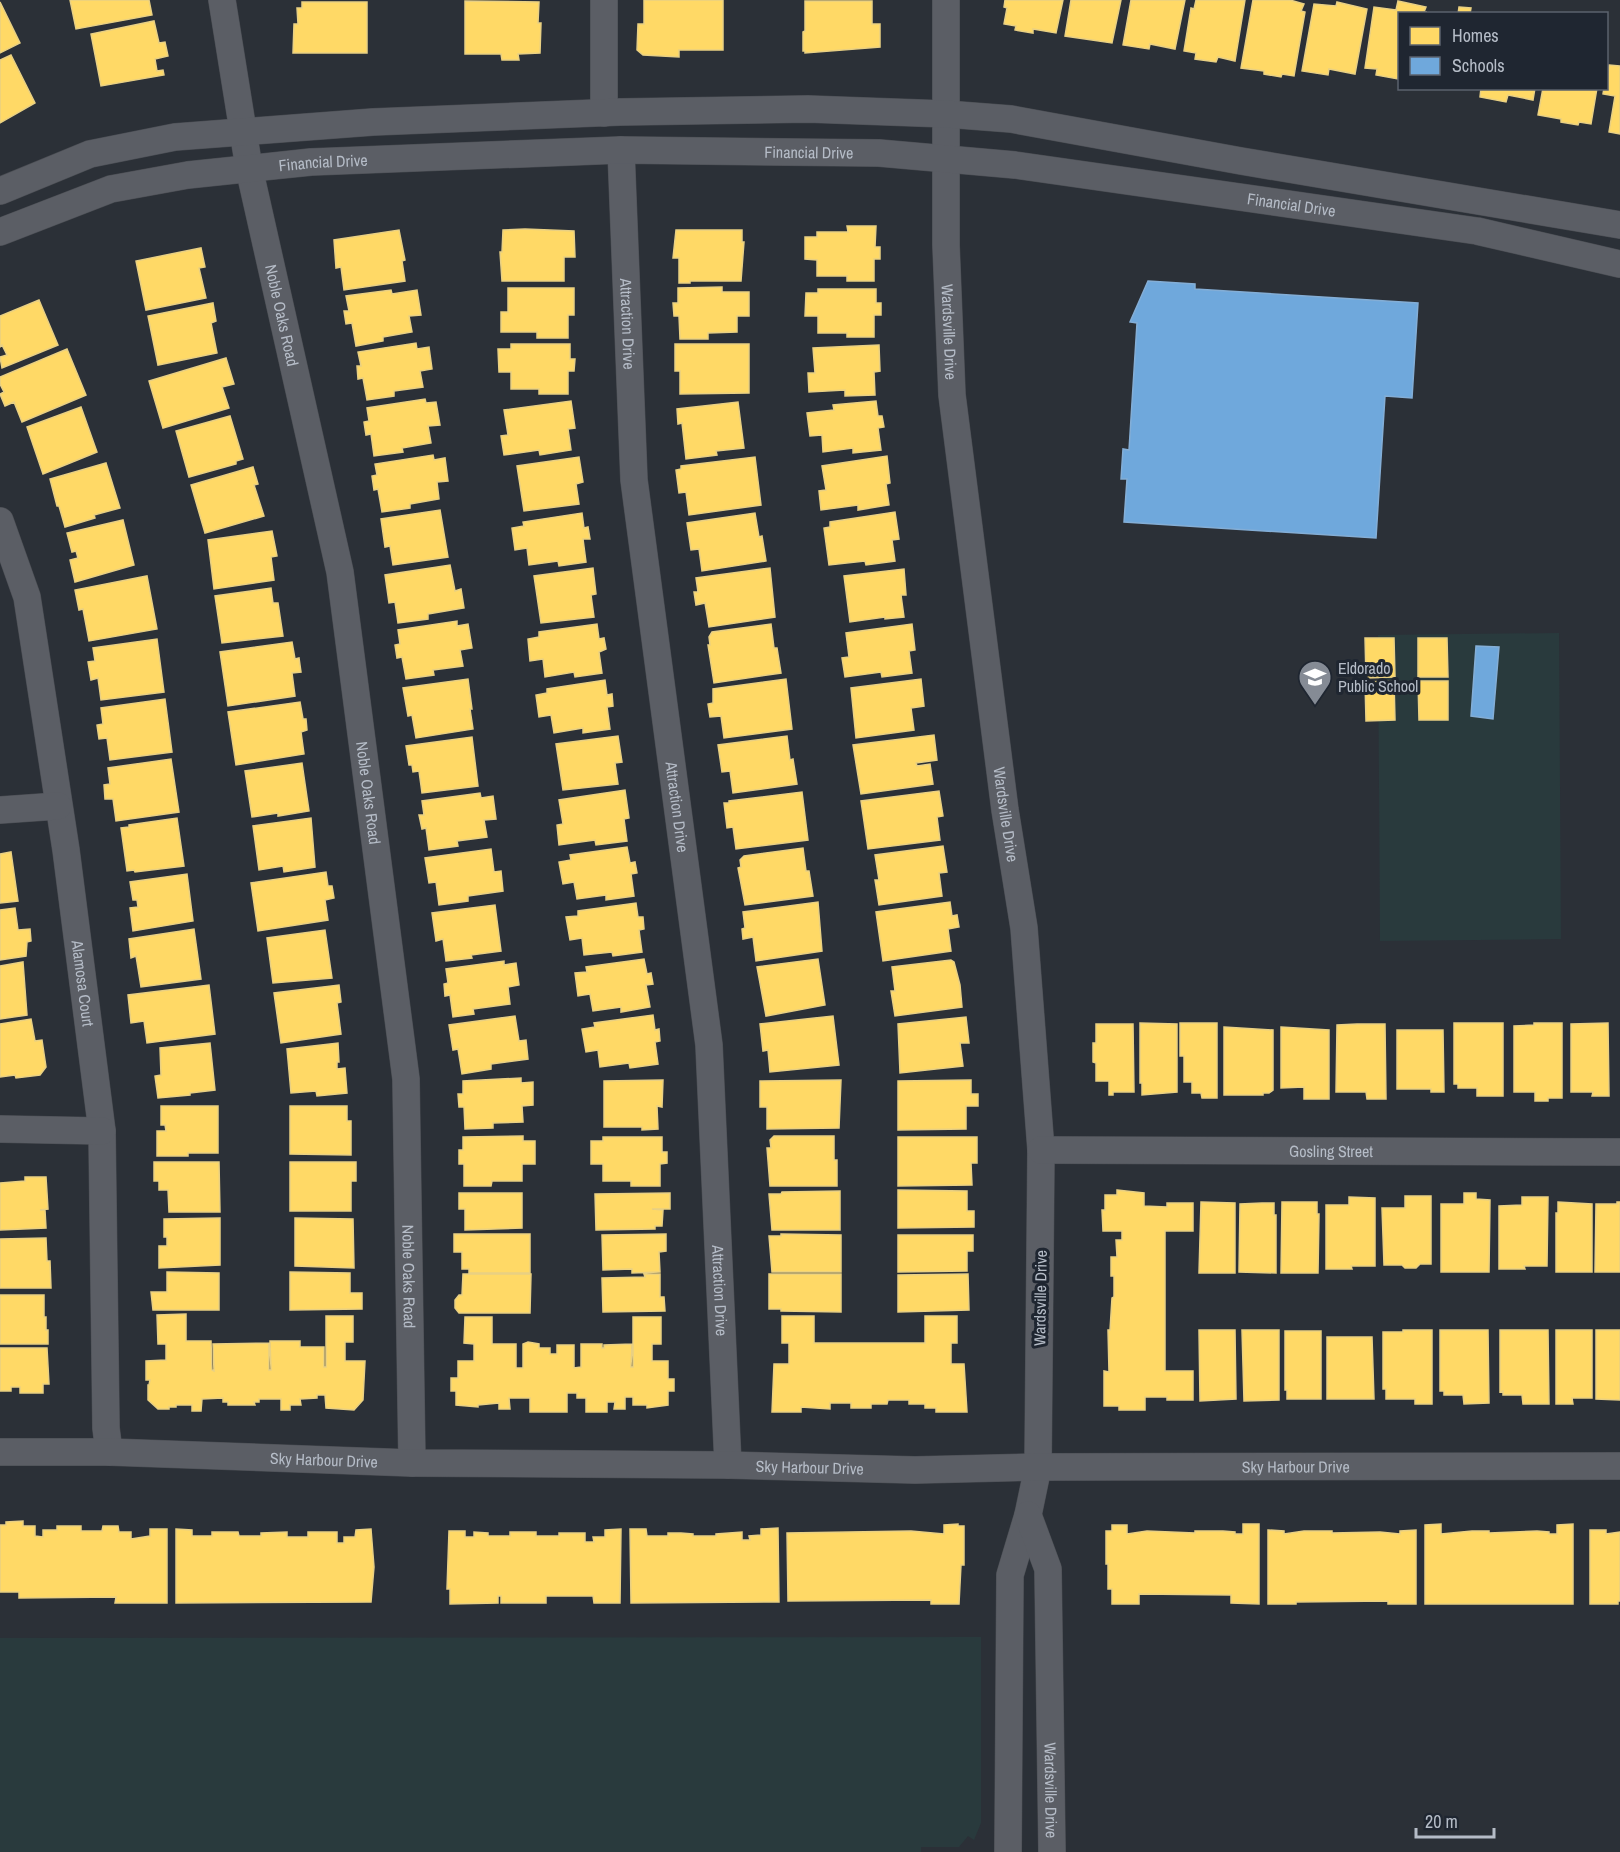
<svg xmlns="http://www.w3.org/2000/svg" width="1620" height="1852" viewBox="0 0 1620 1852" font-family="'Archivo Narrow',sans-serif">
	<rect width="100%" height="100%" fill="#2b3037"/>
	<path fill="#293a3d" d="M1559 633 1561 939 1380 941 1378 635Z
		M981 1637V1823L974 1840 968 1836 959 1847H921V1852H0V1638Z"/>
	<path fill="#ffd966" stroke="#e9d083" stroke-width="1.5" d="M70 0H149L152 15 76 29Z
		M644 0H723V50H679V57L643 55 637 50 638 24H644Z
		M1005 0H1063L1056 33 1033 29V33L1015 30 1016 26 1004 24 1007 8 1004 7Z
		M1071 0H1121L1112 43 1065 36Z
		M1131 0H1185L1175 49 1150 44 1149 49 1123 45Z
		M1196 0H1245L1235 61 1218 57 1216 62 1195 59 1196 53 1184 51 1191 8 1194 9Z
		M1253 0H1290L1304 4 1301 11 1305 12 1294 76 1282 74 1281 77 1264 74V71L1241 68Z
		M465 1 539 2 538 23H541L540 53 518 54 519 60H502L501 54H465Z
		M805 1H872V24H880V47L805 53V51H803V32L805 31Z
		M1398 1 1426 7 1424 12H1427L1400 14V74L1398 79 1376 75 1377 69 1365 68 1374 7 1396 10Z
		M0 2 20 43 0 53Z
		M302 2H367V53H293L294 24H298L297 8H302Z
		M1337 2 1367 9 1355 74 1329 69 1328 75 1302 71 1314 4 1336 6Z
		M1459 7 1471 8 1470 14H1458Z
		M154 21 159 43 165 42 168 56 155 59 157 71 163 70 164 75 101 86 91 34Z
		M11 55 35 103 0 123V60Z
		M1609 65 1620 66V134L1609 132 1615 96 1603 94 1604 88H1606Z
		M1481 88H1535L1533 100 1508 95 1506 102 1480 97Z
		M1543 88H1597L1591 124 1579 122 1578 125 1561 122V119L1538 115Z
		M847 226H876L875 247H880V259H874V281H847V276H817V260L805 259V237H817V232H848Z
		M525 229 574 231 575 257H564V281H502L500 252H502L503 230Z
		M399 230 405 260 402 261 405 281 344 290 341 267 336 268 334 240Z
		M676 230H742V242H744L741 281H690V283H679V258H673Z
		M201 248 205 267 199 268 206 298 146 310 136 261Z
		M722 287V292H749V316H737V332L708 333V339H680L679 316H674L673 303H678V288Z
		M508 288H574V315H568V338H537V332H501V312H508Z
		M818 289H876V303H881V315H874V337H847V333H818V316H805L806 293H818Z
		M391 290 392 294 417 290 421 315 409 316 412 332 383 337V341L356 346 352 323 346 324 344 311H349L346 296Z
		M39 300 58 345 2 368 0 357 7 355 2 345 0 347V316Z
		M213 303 216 321 211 323 217 353 158 365 148 316Z
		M416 343 417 349 429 347 432 369 420 371 423 387 394 391V396L367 400 363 378 358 379 357 366H361L358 352Z
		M511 344H570V359H575L574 371H568V394H539V389H511V372H499L498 349H511Z
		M675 344H749V393L680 394V371H675Z
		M879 345 880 371 874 372 875 395 845 396V390L809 392 808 373H815L813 348Z
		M67 349 86 395 22 422 14 402 5 406 0 394 4 392 0 384V377Z
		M226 358 234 384 222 387 229 408 163 428 149 381Z
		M425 399 426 403 436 402 440 425 428 426 431 443 402 448 403 452 374 456 371 434 366 435 364 422 369 421 367 408Z
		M571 401 575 428 568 429 571 450 540 455 539 450 504 455 501 436 508 435 504 410Z
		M876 401 878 416H882L884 427 878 428 881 450 853 453V448L823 452 822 435 810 436 807 413 834 410 833 405Z
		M738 402 744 448 716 451 717 455 686 459 682 423 678 424 677 409Z
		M81 407 97 452 43 474 27 427Z
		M230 416 243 459 236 461V464L189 477 176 431Z
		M433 455 434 460 445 458 448 481 437 482 439 499 410 504V508L382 512 378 489 374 490 372 476 377 475 375 464Z
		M887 456 890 483 886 484 889 505 858 510V505L821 510 819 491 826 490 822 466Z
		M579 457 583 482 576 484 579 504 524 511 517 466Z
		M755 457 761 505 689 515 686 492 679 493 676 470 681 469V466Z
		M106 463 120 508 94 515 95 518 65 527 59 506H57L50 479Z
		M253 467 258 484 254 485 264 516 205 533 191 485Z
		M440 510 448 557 393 565 390 546 385 547 381 519Z
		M895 512 899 539 892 540 895 561 866 565 865 561 829 565 824 528 830 527V522Z
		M582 513 584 528 588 527 590 539H583L586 562 559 566 558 561 529 565 527 548 515 550 512 528 524 526 523 522Z
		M755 513 759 537 762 536 766 561 702 571 699 549 691 550 687 523Z
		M123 520 134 565 75 582 70 560 78 558 76 551 72 552 67 533Z
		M272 531 277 556 271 557 274 580 214 589 208 540Z
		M450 565 455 591 461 589 464 608 428 614V619L398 623 395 602 389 603 385 575Z
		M593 568 596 594 591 595 594 617 541 623 534 576Z
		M770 568 775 617 709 627 705 603 696 605 694 592H698L696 578Z
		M904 569 906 595H901L904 617 885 619V617L850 622 844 576Z
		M147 576 157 629 89 641 83 609 79 610 75 590Z
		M271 588 273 603H278L283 636 222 643 215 596Z
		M457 621V626L468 624 472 648 460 650 463 666 433 670 434 675 406 679 402 657 397 658 395 645 400 644 398 630Z
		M597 624 599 639 604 638 606 649 599 652 602 673 575 677 574 672 545 677 543 659 530 661 528 639 539 637V632Z
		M771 624 774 648H777L781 673 714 683 708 645H710L709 637 712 632Z
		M912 624 915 650 909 651 912 673 882 677 881 672 845 677 842 658 849 657 846 633Z
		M1365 638H1394L1395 677 1366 678Z
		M1418 638H1447L1448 677H1418Z
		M157 639 164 692 101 700 98 678 91 680 88 662 95 661 93 648Z
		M292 642 295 659 299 658 301 672 292 673 295 696 228 706 220 652Z
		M468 679 472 709H470L473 729 416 738 412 715 408 716 403 688Z
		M786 679 792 729 724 738 721 716 710 717 708 704 713 703V689Z
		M921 679 924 706 911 708 914 730 856 738 851 688Z
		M605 680 607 695 612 694 613 706 607 707 610 729 583 733V728L554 733 551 715 539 717 536 695 547 693V689Z
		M1394 681 1395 720 1366 721 1365 682Z
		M1418 681H1448V720H1419Z
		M165 699 172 752 110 760 107 738 99 739 97 725 103 724 101 708Z
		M300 702 303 719H306L307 730 301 732 304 754 236 765 228 712Z
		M934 735 937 760 916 763 917 766 930 764 933 784 861 794 853 745Z
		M618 736 622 762 615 763 618 784 563 790 556 744Z
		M787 736 790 760 793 759 797 784 733 793 730 771 722 772 718 745Z
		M472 737 478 786 422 793 419 771 413 772 412 765H409L406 746Z
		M171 759 179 812 116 821 113 799H105L104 785 110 784 108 768Z
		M302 763 309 811 278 816V813L252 817 245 771Z
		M625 790 629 818 624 819 627 841 596 845 595 840 559 845 557 825 563 824 559 800Z
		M939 791 943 816 937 817 940 840 868 849 861 801Z
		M802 792 808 840 736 849 733 827 727 828 724 803H729V801Z
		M480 793 481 798 493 796 496 819 484 820 487 837 457 841 458 846 429 850 426 828 422 829 419 815H424L422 801Z
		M177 818 184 866 135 872 134 870 127 871 121 828 129 827V825Z
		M311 818 315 867 284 872 283 866 259 870 253 826Z
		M943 846 947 872 939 873 942 896 879 905 875 880H879L875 855Z
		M627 847 630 863 635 862 637 873 631 874 634 896 606 900V895L577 899 574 882 563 884 559 862 571 860 570 855Z
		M803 848 806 871H809L813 896 745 905 738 868 741 867 740 860 744 856Z
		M491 849 494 872 501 871 503 891 468 896V901L439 905 436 882 429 883 425 858Z
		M11 852 18 901 0 903V854Z
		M326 872 328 886H332L334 898 325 900 328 920 258 931 251 883Z
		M187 874 193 921 133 931 130 908 138 907 137 900H133L130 882Z
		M818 902 822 951 756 961 753 937 743 939 742 929 745 928 743 912Z
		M950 902 952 916 957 915 959 927 948 929 951 951 883 961 876 912Z
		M636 903 638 917H643L644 929 639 930 642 952 613 956 612 952 584 955 582 938 570 940 566 917 578 916V911Z
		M495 905 501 951 471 955 472 958 446 961 443 939 436 941 432 913Z
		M15 908 18 930 30 929 31 941 27 942 26 956 0 960V910Z
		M194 929 201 979 141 987 136 956 131 958 129 939Z
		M325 930 332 978 273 983 267 938Z
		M644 959 647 974 651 973 653 984 646 985 650 1007 621 1012V1007L593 1011 590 994 578 996 575 973 587 972 586 967Z
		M818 959 825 1005 766 1016 757 967Z
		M951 960 954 962 960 985 962 1007 895 1016 891 991H895L892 967Z
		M504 961V965L516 963 519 985 508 987 510 1004 473 1009 474 1014 453 1017 450 995 445 996 444 984 448 983 446 969Z
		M23 962 27 1015 0 1019V966Z
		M209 985 215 1034 147 1043 144 1021 131 1023 128 995Z
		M339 985 341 1002 337 1003 341 1034 281 1043 274 993Z
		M653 1015 655 1030 659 1029 660 1041 655 1042 658 1064 630 1068 629 1063 600 1067 598 1050 586 1052 582 1029 595 1027 594 1023Z
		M515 1016 519 1041 526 1040 528 1059 491 1064V1069L462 1074 458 1049 453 1050 449 1025Z
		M833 1016 839 1065 770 1072 768 1050 763 1051 760 1024Z
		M966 1017 969 1043H960L963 1066 900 1073 898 1024Z
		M31 1019 35 1041 42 1040 46 1067 40 1075 16 1078 15 1075 0 1077V1024Z
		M1140 1023 1177 1024V1092L1142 1095V1083H1140Z
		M1180 1023H1217V1098H1202L1201 1093H1192V1082H1184V1056H1180Z
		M1454 1023H1503V1096H1477V1088H1458V1084H1454Z
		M1534 1023H1562V1098H1548V1101H1535V1092H1514V1026L1534 1025Z
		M1608 1023 1609 1096H1592L1593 1092H1571V1024Z
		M1096 1024H1133L1134 1092H1113V1095H1109V1081H1096V1063L1093 1062V1043H1096Z
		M1357 1024H1385L1386 1099H1367L1366 1092H1336L1337 1025Z
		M1224 1027 1273 1030V1090L1269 1093H1263V1095H1224Z
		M1281 1027 1329 1030V1099H1304V1087L1281 1088Z
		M1397 1030H1443L1444 1092H1431V1089H1397Z
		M210 1043 215 1090 190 1093V1095L158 1098 155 1076 161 1075 160 1048Z
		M338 1043 339 1062H337V1069L345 1068 347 1093 317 1096 316 1091 291 1093 287 1049Z
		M521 1078V1083L533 1082V1105L522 1106 523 1122 493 1123V1128L465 1129 464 1107H459L458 1094H463V1081Z
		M663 1080 662 1107 657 1106 658 1129 642 1130V1127H604V1081Z
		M841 1080 839 1128 767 1129V1107H760V1081Z
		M971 1080V1094H978V1106H966V1129L898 1130V1081Z
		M161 1106H218V1153H188V1156H157V1131H166L165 1125H161Z
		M290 1106H347V1121H351V1155L290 1154Z
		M523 1136V1141H535V1164H522V1181H492L491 1186H464V1164H459V1150H463V1137Z
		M774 1136H834V1160H837V1186H770L767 1148H771L770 1140Z
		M603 1137H662V1152H667V1163L660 1164V1186H631V1181H603V1164H591V1141H603Z
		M898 1137H977V1163H971L972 1185 898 1186Z
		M154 1162H219L220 1212H169L168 1190H159V1181H154Z
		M290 1162H356V1181H351V1211H290Z
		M25 1177H46L48 1209 40 1210H45L46 1228 0 1230V1183L25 1181Z
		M898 1190 967 1191V1211H974V1227L898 1228Z
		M1117 1190 1144 1193V1206L1167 1207V1203H1193V1231H1165V1371H1193V1400H1167V1397H1145V1410H1119V1406H1104V1371L1109 1372 1108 1330H1110L1112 1298 1114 1297V1276H1111V1257H1117L1116 1240H1122V1231H1103L1102 1210H1105V1195H1117Z
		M840 1191V1230H772L769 1194H781L782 1192Z
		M459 1193H522V1228L465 1230V1209H459Z
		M670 1193V1209H652L663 1210 662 1226H655V1229L596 1230 595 1194Z
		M1464 1193H1476V1199L1490 1200 1489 1272H1441V1204H1464Z
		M1405 1196H1431V1264H1420L1416 1268H1405L1402 1265H1384L1382 1208H1405Z
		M1349 1197 1375 1198V1266H1351L1352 1269H1326V1205H1349Z
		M1522 1197H1548L1547 1266H1524L1525 1269H1499V1206L1522 1205Z
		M1201 1202 1235 1203V1273H1199Z
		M1282 1202H1317V1214H1319L1318 1273H1281Z
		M1558 1202 1592 1204V1272H1556V1213H1558Z
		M1617 1202H1620V1272H1595L1596 1204H1617Z
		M1262 1203H1274V1215H1276V1273L1239 1272 1240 1204Z
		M220 1218V1265L159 1268V1246H167V1237H164V1219Z
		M295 1218 353 1219 354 1268 295 1266Z
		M454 1234H530V1273H469V1269H462V1252H454Z
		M666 1234V1251L659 1252 660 1272 632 1273V1269L603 1270 602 1235Z
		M781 1234 841 1235V1272H772L769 1236H781Z
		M898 1235H973V1251H967V1271L898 1272Z
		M46 1238 47 1261H50L51 1288H0V1239Z
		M167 1272 219 1273V1310H153L151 1292H167Z
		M290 1272 350 1273V1293H362V1309L290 1310Z
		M463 1274H531L530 1313H459L455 1308V1300L459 1295H462Z
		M644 1274H660V1297H664L665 1311 603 1312 602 1278 645 1277Z
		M769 1274H841V1312L781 1311V1309H769Z
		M968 1274 969 1310 898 1312V1275Z
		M0 1295H44V1317H46V1330H48V1344H0Z
		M186 1314V1341H211L212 1370 214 1371 213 1344 269 1343V1370H271L270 1341H300V1347H324V1367H326V1316H353V1342H345V1361H365L363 1400 354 1410 326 1408 325 1395H317V1398L300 1399 301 1405H290V1410H281V1399H259V1402H254L255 1405H228V1402H223V1398L202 1399 201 1411H192V1405H176V1407H169V1409H158L148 1400V1385H149L150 1380H146V1361L166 1360V1344H158L157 1315Z
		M782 1316H814V1343H925V1316H957V1343H951V1364H964L967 1412H936V1408H925V1404H909V1400H888L887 1404H871V1408H851V1403H830V1409L801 1407V1412H772L774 1364H789V1343H782Z
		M465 1317H492V1344H516V1368H523V1344L528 1342 539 1344V1348H550V1354H557V1345H574V1368L581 1367V1344H602V1348H604V1345L632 1344 631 1367H633V1317H661V1344H652V1361H668V1379H674V1391H668V1405L647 1408V1405H633V1397H625V1409H614L615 1402H607V1412H586V1398H577V1393H567V1412H530V1398H509L510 1409H499V1403L478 1405V1407L456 1405V1391H451V1378H458V1361H474V1344L464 1343Z
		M1199 1330H1235L1236 1399 1200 1401Z
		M1242 1330H1279V1400L1244 1401Z
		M1403 1330H1432V1404H1415V1399H1386V1389H1383V1332H1403Z
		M1440 1330H1488L1489 1403 1464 1404 1463 1395H1444V1391H1440Z
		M1500 1330H1548L1549 1404H1523L1522 1395H1503V1391L1500 1392Z
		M1556 1330H1592V1398H1572L1573 1404H1556Z
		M1596 1330H1620V1400L1596 1399Z
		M1285 1331H1321V1399H1287V1390H1285Z
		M1327 1337H1372L1374 1399H1327Z
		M0 1348H47L49 1384H43V1393H20V1387H11V1391H0Z
		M23 1521V1526H35V1536L43 1537V1530H57V1526H81V1531H102L103 1526H118L119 1532H131V1539L150 1536V1529H167V1603H115L116 1597 19 1598V1592H0V1525H6V1522Z
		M958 1524V1526H964V1565H961L959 1604H931V1600L788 1601 787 1533 911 1531 944 1534V1525Z
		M1243 1524H1259V1604L1231 1603V1595L1139 1594V1604H1112V1589H1108V1564H1106V1531H1112V1525H1127V1534L1147 1531 1195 1533V1531H1223L1235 1532V1534H1243Z
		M1441 1524V1534L1472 1531H1489V1533L1537 1531 1549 1532V1534H1557V1525L1573 1524V1604H1425V1525Z
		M778 1528 779 1602 631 1603 630 1529H646L647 1536H668V1533H681L693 1534V1536H716V1534L742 1532V1540H750L749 1536 761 1535V1529Z
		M176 1529 192 1530V1536H212V1532H238L239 1536H261V1533L287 1532V1537H308V1532H337V1543H344V1537H355L356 1530 371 1529 374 1567 371 1602 176 1603Z
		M621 1529 620 1603H594L593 1596H546V1603H501V1596H498V1603L450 1604V1589H447L449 1531H465V1537H474V1532L488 1533V1536H510V1532H536V1536H559V1533H585V1542H594L593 1537H605V1530Z
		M1268 1530 1284 1531V1534L1304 1531H1332V1533L1380 1532 1400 1534V1531L1416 1530V1604H1388V1601L1296 1602V1604H1268Z
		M1590 1530H1606V1534L1620 1532V1601H1618V1604H1590Z"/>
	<path fill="#6fa8dc" stroke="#84aed6" stroke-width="1.5" d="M1148 281 1195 284V289L1418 303 1412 398 1385 396 1376 538 1124 522 1127 479H1121L1123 449 1129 450 1137 323 1130 322Z
		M1476 646 1499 647 1493 719 1471 716Z"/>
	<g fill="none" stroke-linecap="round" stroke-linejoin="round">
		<g stroke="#494c52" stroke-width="28">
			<g id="minor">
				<path id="s1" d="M222 0 249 168 340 572 406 1079 412 1463"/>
				<path id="s2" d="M946 0V245L952 395 1005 810 1024 928 1041 1150 1038 1467 1028 1515 1010 1575 1008 1852"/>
				<path d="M604 113V0"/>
				<path id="s3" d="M621 150 634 480 709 1045 728 1465"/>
				<path d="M0 191 90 154 175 137 373 122 620 112 808 109 946 114 1011 119 1241 161 1620 225"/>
				<path id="s4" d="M0 232 111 189 188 175 311 162 621 150 879 153 1015 165 1477 231 1620 264"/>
				<path id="s5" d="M0 521 27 597 66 850 102 1131 106 1428 109 1452"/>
				<path d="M0 810 58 806"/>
				<path d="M0 1129 102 1131"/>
				<path id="s6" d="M1041 1150 1620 1152"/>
				<path id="s7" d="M0 1452H109L412 1463 728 1465 915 1470 1038 1467 1620 1466"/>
				<path id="s8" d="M1028 1515 1048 1569 1052 1852"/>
			</g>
		</g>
		<use href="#minor" stroke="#5b5e65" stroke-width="27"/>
	</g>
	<defs>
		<g id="school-pin" transform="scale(1.725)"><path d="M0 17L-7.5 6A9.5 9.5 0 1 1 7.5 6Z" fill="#858b95" stroke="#1f2631"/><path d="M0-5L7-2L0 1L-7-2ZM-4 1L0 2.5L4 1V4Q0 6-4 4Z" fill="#fff"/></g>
	</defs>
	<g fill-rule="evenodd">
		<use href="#school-pin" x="1315" y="677"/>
	</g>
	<g text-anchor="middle" stroke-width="6" stroke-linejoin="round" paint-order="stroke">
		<g font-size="16" fill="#b5bcc7" stroke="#1f2631">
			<text dy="6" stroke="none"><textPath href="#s4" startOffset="819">Financial Drive</textPath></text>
			<text dy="6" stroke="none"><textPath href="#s4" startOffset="333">Financial Drive</textPath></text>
			<text dy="6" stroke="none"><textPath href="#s4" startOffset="1305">Financial Drive</textPath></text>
			<text dy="6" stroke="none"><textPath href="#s1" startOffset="321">Noble Oaks Road</textPath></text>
			<text dy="6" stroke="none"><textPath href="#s3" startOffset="174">Attraction Drive</textPath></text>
			<text dy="6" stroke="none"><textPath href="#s2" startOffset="332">Wardsville Drive</textPath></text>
			<text dy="6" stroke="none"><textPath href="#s1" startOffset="807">Noble Oaks Road</textPath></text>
			<text dy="6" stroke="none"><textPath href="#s3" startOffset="660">Attraction Drive</textPath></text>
			<text dy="6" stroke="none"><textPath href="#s2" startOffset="818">Wardsville Drive</textPath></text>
			<text dy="6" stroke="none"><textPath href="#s5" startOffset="471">Alamosa Court</textPath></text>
			<text dy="6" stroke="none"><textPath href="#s6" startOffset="290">Gosling Street</textPath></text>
			<text dy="6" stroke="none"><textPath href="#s1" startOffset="1293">Noble Oaks Road</textPath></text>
			<text dy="6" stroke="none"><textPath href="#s3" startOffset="1146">Attraction Drive</textPath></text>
			<text transform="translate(1040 1298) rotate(-89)" y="6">Wardsville Drive</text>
			<text dy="6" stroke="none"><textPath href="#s7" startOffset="324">Sky Harbour Drive</textPath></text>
			<text dy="6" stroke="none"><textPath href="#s7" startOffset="1296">Sky Harbour Drive</textPath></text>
			<text dy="6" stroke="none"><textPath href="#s7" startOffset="810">Sky Harbour Drive</textPath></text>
			<text dy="6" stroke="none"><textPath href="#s8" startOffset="279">Wardsville Drive</textPath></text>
		</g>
		<g font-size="16" fill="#b5bcc7" stroke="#1f2631" text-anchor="start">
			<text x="1338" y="674">Eldorado<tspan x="1338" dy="18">Public School</tspan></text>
		</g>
	</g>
	<rect x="1398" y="12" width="210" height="78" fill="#1f2631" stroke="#5b626d" stroke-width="1.5"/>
	<rect x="1410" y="27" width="30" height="18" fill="#ffd966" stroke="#5b626d" stroke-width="1.5"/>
	<text x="1452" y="42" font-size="18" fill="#b5bcc7">Homes</text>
	<rect x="1410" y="57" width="30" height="18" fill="#6fa8dc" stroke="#5b626d" stroke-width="1.5"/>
	<text x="1452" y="72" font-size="18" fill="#b5bcc7">Schools</text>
	<path d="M1416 1828v9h78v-9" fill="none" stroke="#b5bcc7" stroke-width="3"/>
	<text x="1425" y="1828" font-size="18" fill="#b5bcc7" stroke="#1f2631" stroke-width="4.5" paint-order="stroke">20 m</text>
</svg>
